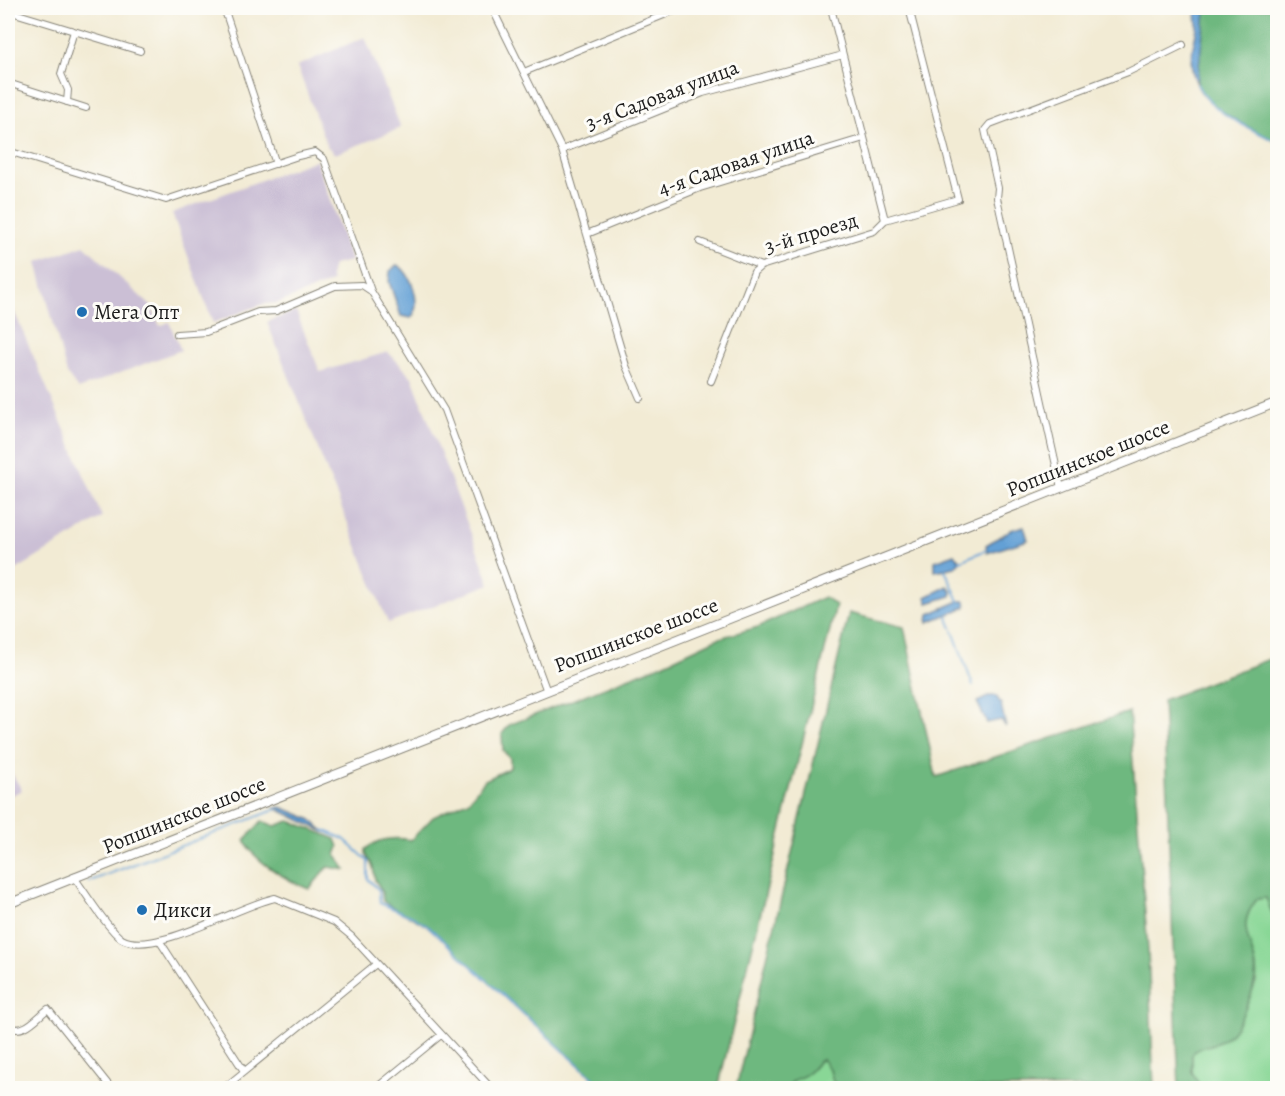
<svg xmlns="http://www.w3.org/2000/svg" width="1285" height="1096" viewBox="0 0 1285 1096" font-family="Alegreya,serif">
	<rect width="100%" height="100%" fill="#fdfcf7"/>
	<filter id="ink" filterUnits="userSpaceOnUse"><feTurbulence type="fractalNoise" baseFrequency=".0167" numOctaves="2"/><feDisplacementMap in="SourceGraphic" scale="12" xChannelSelector="R" yChannelSelector="G"/><feConvolveMatrix kernelMatrix="1 2 1 2 8 2 1 2 1" color-interpolation-filters="sRGB"/></filter>
	<filter id="wash" filterUnits="userSpaceOnUse"><feTurbulence type="fractalNoise" baseFrequency=".008" numOctaves="4" result="noise"/><feDisplacementMap in="SourceGraphic" scale="24" xChannelSelector="R" yChannelSelector="G"/><feGaussianBlur stdDeviation="1.35" result="paint"/><feColorMatrix in="noise" values="0 0 0 0 0 0 0 0 0 0 0 0 0 0 0 0 0 1.4 0 .05"/><feComposite in="paint" operator="in"/></filter>
	<g filter="url(#wash)">
		<rect width="100%" height="100%" fill="#f2ebd4"/>
		<path fill="#cbbfd5" d="M365 37 401 128 335 154 327 146 297 66Z
			M316 160 351 261 333 265 330 276 332 282 278 303 263 304 213 323 172 213Z
			M84 245 151 306 160 326 169 322 181 350 78 389 67 374 37 262Z
			M8 297 102 517 8 575Z
			M296 311 320 372 388 352 412 377 490 584 388 623 267 322Z
			M8 767 22 790 8 797Z"/>
		<path fill="#89d796" stroke="#527a59" stroke-width="1.5" d="M1266 898 1277 925V1088H1201L1192 1072V1054L1200 1046C1230 1047 1238 1020 1248 998 1251 993 1255 987 1256 981 1261 947 1229 934 1257 899Z
			M823 1059 830 1070 835 1088H788C795 1075 798 1081 808 1073 814 1069 815 1063 823 1059Z"/>
		<path fill="#6eb87f" stroke="#456a4e" stroke-width="1.5" d="M1204 8H1277V142C1259 133 1198 104 1197 82 1196 56 1207 32 1204 8Z
			M824 597 836 605 718 1088H604L429 927C413 917 398 912 383 901L382 891 375 880 373 867 366 854V849C378 838 396 837 411 840L433 817 468 801 485 780 510 768V758L503 751 502 734 509 725 663 664 716 639 758 627Z
			M849 613 904 627 936 777 1129 712 1148 950 1154 1088H835L830 1070 822 1059C815 1063 814 1069 808 1073 798 1081 795 1075 788 1088H736Z
			M1277 656V925L1266 898 1257 899C1236 926 1250 936 1255 964 1259 982 1243 1019 1231 1033 1219 1048 1204 1042 1192 1054V1072L1201 1088H1179L1163 700Z
			M262 821 275 826 289 821 296 823 336 839 339 847 336 855 346 870 328 867 309 889C290 882 251 860 245 840Z"/>
		<path fill="#64a0d5" stroke="#405e78" stroke-width="1.5" d="M1194 8H1204L1205 14 1197 84C1181 49 1205 37 1194 8Z
			M397 265C411 271 423 305 411 318L401 316 389 282 390 271Z
			M1024 526 1028 540 987 553 986 545 1011 530Z
			M955 554 960 561 955 567 935 571V561Z
			M948 586 952 592 951 596 928 603 926 597Z
			M959 601H965L966 607 928 622 929 614Z
			M990 696H996L1001 704 1006 727 1001 720 987 723 977 702Z
			M281 807 310 819 325 832 275 808Z"/>
		<g fill="none" stroke-linecap="round" stroke-linejoin="round">
			<path stroke="#64a0d5" stroke-width="2" d="M1197 84C1210 112 1250 129 1278 142
				M960 561 986 550
				M945 570 959 601
				M947 616 952 628
				M953 631 973 686
				M323 830 344 839 368 861V879L379 890 380 903 413 917 429 927 604 1088
				M88 882 277 809"/>
		</g>
	</g>
	<g filter="url(#ink)">
		<g fill="none" stroke-linecap="round" stroke-linejoin="round">
			<g stroke="#878478" stroke-width="8">
				<path id="street" d="M224 8 276 164
					M492 8 562 150 626 366 640 398
					M831 8 885 220
					M8 11 140 51
					M524 72 681 8
					M8 83 86 108
					M67 102 68 90 61 74 74 31
					M562 150 703 93 843 55
					M8 151 166 200 298 156 315 152 324 159 371 291 444 410 546 689
					M885 220 958 199 909 8
					M587 234 700 188 864 138
					M700 242 761 266
					M177 334 206 332 258 312 276 311 335 286 362 285 371 291
					M711 381 754 272 761 266 874 231 885 220
					M1061 488 997 198 998 188 985 130 990 124 1128 72 1183 45
					M74 877C84 891 109 931 122 939 154 957 240 905 275 898L334 922 351 936 491 1088
					M159 940 244 1071
					M8 1026C23 1036 36 1018 48 1009L111 1088
					M224 1088 376 964
					M376 1088 441 1035"/>
			</g>
			<g stroke="#878478" stroke-width="10">
				<path id="secondary" d="M8 904 1278 402"/>
			</g>
			<use href="#street" stroke="#fff" stroke-width="6"/>
			<use href="#secondary" stroke="#fff" stroke-width="8"/>
		</g>
	</g>
	<g fill="#1f6fb2" stroke="#fdfcf7" stroke-width="2">
		<circle cx="82" cy="312" r="6"/>
		<circle cx="142" cy="910" r="6"/>
	</g>
	<g text-anchor="middle" stroke-width="6" stroke-linejoin="round" paint-order="stroke">
		<g font-size="21" fill="#1c1c1c" stroke="#fdfcf7">
			<text transform="translate(662 95) rotate(-21)" y="7">3-я Садовая улица</text>
			<text transform="translate(736 163) rotate(-19)" y="7">4-я Садовая улица</text>
			<text transform="translate(811 233) rotate(-17)" y="7">3-й проезд</text>
			<text transform="translate(1088 458) rotate(-22)" y="7">Ропшинское шоссе</text>
			<text transform="translate(636 635) rotate(-21)" y="7">Ропшинское шоссе</text>
			<text transform="translate(184 815) rotate(-22)" y="7">Ропшинское шоссе</text>
		</g>
		<g font-size="21" fill="#1c1c1c" stroke="#fdfcf7" text-anchor="start">
			<text x="94" y="319">Мега Опт</text>
			<text x="154" y="917">Дикси</text>
		</g>
	</g>
	<rect width="1285" height="1096" fill="none" stroke="#fdfcf7" stroke-width="30"/>
</svg>
